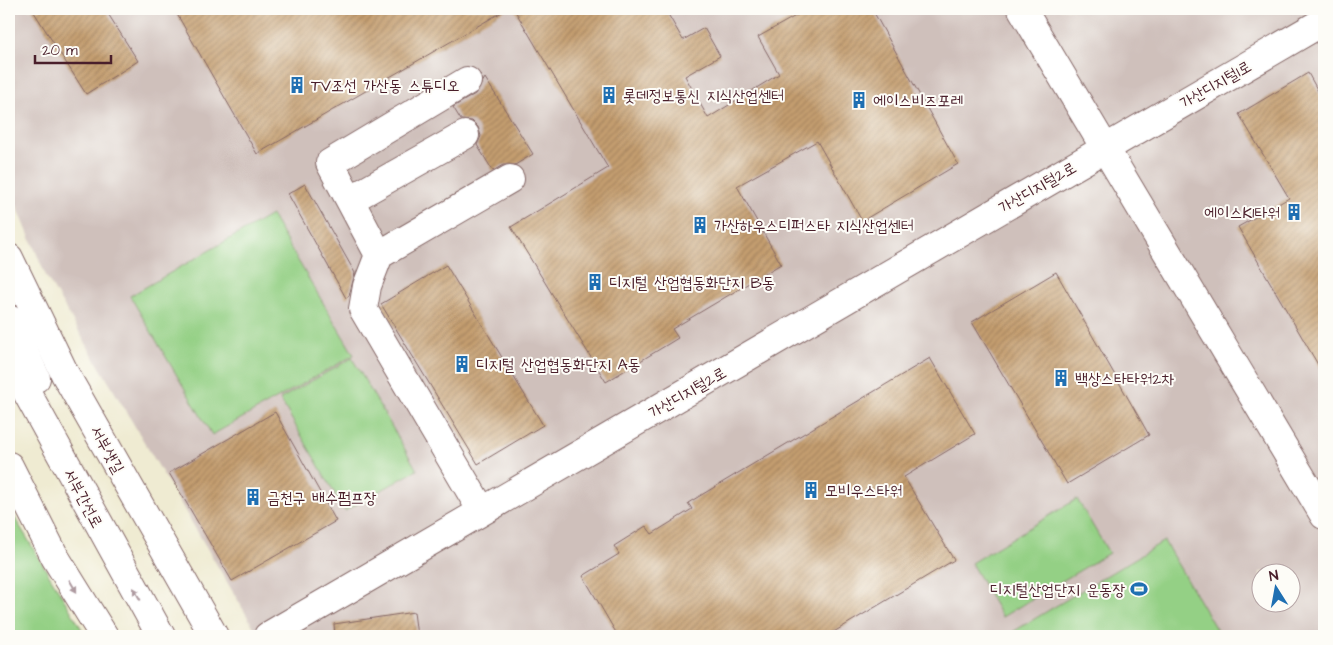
<svg xmlns="http://www.w3.org/2000/svg" width="1333" height="645" viewBox="0 0 1333 645" font-family="'Architects Daughter','Poor Story',sans-serif">
	<defs>
		<pattern id="building-hatch" width="6" height="6" patternUnits="userSpaceOnUse" patternTransform="scale(1.25)"><rect width="6" height="6" fill="#c49e70"/><path d="M-1 1l2-2M0 6l6-6M5 7l2-2" fill="none" stroke="#a1805c"/></pattern>
	</defs>
	<rect width="100%" height="100%" fill="#fdfcf7"/>
	<filter id="ink" filterUnits="userSpaceOnUse"><feTurbulence type="fractalNoise" baseFrequency=".02" numOctaves="2"/><feDisplacementMap in="SourceGraphic" scale="10" xChannelSelector="R" yChannelSelector="G"/><feConvolveMatrix kernelMatrix="1 2 1 2 8 2 1 2 1" color-interpolation-filters="sRGB"/></filter>
	<filter id="wash" filterUnits="userSpaceOnUse"><feTurbulence type="fractalNoise" baseFrequency=".0096" numOctaves="4" result="noise"/><feDisplacementMap in="SourceGraphic" scale="20" xChannelSelector="R" yChannelSelector="G"/><feGaussianBlur stdDeviation="1.12" result="paint"/><feColorMatrix in="noise" values="0 0 0 0 0 0 0 0 0 0 0 0 0 0 0 0 0 1.4 0 .05"/><feComposite in="paint" operator="in"/></filter>
	<g filter="url(#wash)">
		<rect width="100%" height="100%" fill="#efebd2"/>
		<path fill="#cfc0bb" fill-rule="evenodd" d="M9 9H1324V636H259L46 276 9 187ZM1260 572H1290V602H1260Z"/>
		<path fill="#94d085" stroke="#6f7858" d="M271 215 354 355 212 435 130 296Z
			M352 358 417 470 345 511 280 399Z
			M1077 499 1109 553 1002 617 971 563Z
			M9 508 86 636H9Z
			M1164 541 1220 636H1006Z"/>
		<g id="blocks">
			<path fill="url(#building-hatch)" d="M32 9H105L138 61 86 94Z
				M174 9H507L257 154Z
				M514 9H665L683 40 704 28 720 56 685 76 708 118 779 74 758 37 808 9H872L958 164 862 221 817 141 737 186 781 264 672 329 678 338 606 382 511 227 608 168Z
				M1308 73 1324 102V375L1238 227 1289 198 1239 114Z
				M485 78 533 154 515 165H503L493 171 477 145 481 136 478 127 472 121 461 120 453 107 475 94Z
				M305 184 355 273 349 296 346 298 288 194Z
				M446 265 543 425 478 464 381 304Z
				M1056 272 1149 435 1067 484 972 322Z
				M930 358 975 434 904 477 954 560 827 636H618L583 576 619 554 614 546 646 526 652 534 692 509 688 503Z
				M275 412 336 521 232 581 169 473Z
				M414 612 417 636H335L334 624Z"/>
		</g>
	</g>
	<g filter="url(#ink)">
		<use href="#blocks" fill-opacity="0" stroke="#846665" stroke-width="1"/>
		<g fill="none" stroke-linecap="round" stroke-linejoin="round">
			<g stroke="#846665" stroke-width="30">
				<path id="minor" d="M1022 9 1324 515
					M467 81 330 163 379 255 510 179
					M350 200 465 135
					M379 255 367 286 363 309 482 511
					M9 258 65 374 214 636
					M268 636 1324 21"/>
			</g>
			<g stroke="#846665" stroke-width="30">
				<path id="major" d="M9 319 36 378
					M9 360 161 636
					M9 466 55 557 104 636"/>
			</g>
			<use href="#minor" stroke="#fff" stroke-width="28"/>
			<use href="#major" stroke="#fff" stroke-width="28"/>
		</g>
		<defs><path id="oneway-solid" d="M-6-.8H1V-3.2L6.5 0L1 3.2V.8H-6Z" transform="scale(1.25)"/></defs>
		<g fill="#ae9aa0">
			<use href="#oneway-solid" transform="translate(73 586) rotate(59)"/>
			<use href="#oneway-solid" transform="translate(137 594) rotate(-119)"/>
		</g>
	</g>
	<defs>
		<g id="building-bare" transform="scale(1.35)"><path d="M-4-6H4V6H1V3H-1V6H-4ZM-2.5-4.3h1.7v1.8h-1.7ZM.8-4.3h1.7v1.8H.8ZM-2.5-1h1.7V.8h-1.7ZM.8-1h1.7V.8H.8Z" fill="#1f6fb2" stroke="#fdfcf7" stroke-width="2.5" paint-order="stroke"/></g>
		<g id="stadium-bare" transform="scale(1.35)"><path d="M0-5a6.5 5 0 1 0 0 10a6.5 5 0 1 0 0-10ZM-3.5-1.8h7v3.6h-7Z" fill="#1f6fb2" stroke="#fdfcf7" stroke-width="2.5" paint-order="stroke"/></g>
	</defs>
	<g fill-rule="evenodd">
		<use href="#building-bare" x="297" y="85"/>
		<use href="#building-bare" x="609" y="95"/>
		<use href="#building-bare" x="859" y="100"/>
		<use href="#building-bare" x="1294" y="212"/>
		<use href="#building-bare" x="700" y="225"/>
		<use href="#building-bare" x="595" y="282"/>
		<use href="#building-bare" x="462" y="364"/>
		<use href="#building-bare" x="1061" y="378"/>
		<use href="#building-bare" x="811" y="490"/>
		<use href="#building-bare" x="253" y="497"/>
		<use href="#stadium-bare" x="1139" y="589"/>
	</g>
	<g text-anchor="middle" stroke-width="4" stroke-linejoin="round" paint-order="stroke">
		<g font-size="16" fill="#4a1f2b" stroke="#fdfcf7">
			<text transform="translate(1215 84) rotate(-30)" y="6">가산디지털1로</text>
			<text transform="translate(1037 187) rotate(-30)" y="6">가산디지털2로</text>
			<text transform="translate(687 392) rotate(-30)" y="6">가산디지털2로</text>
			<text transform="translate(108 449) rotate(61)" y="6">서부샛길</text>
			<text transform="translate(84 498) rotate(62)" y="6">서부간선로</text>
		</g>
		<g font-size="16" fill="#4a1f2b" stroke="#fdfcf7" text-anchor="start">
			<text x="311" y="91">TV조선 가산동 스튜디오</text>
			<text x="623" y="101">롯데정보통신 지식산업센터</text>
			<text x="873" y="106">에이스비즈포레</text>
			<text x="1280" y="218" text-anchor="end">에이스K1타워</text>
			<text x="714" y="231">가산하우스디퍼스타 지식산업센터</text>
			<text x="609" y="288">디지털 산업협동화단지 B동</text>
			<text x="476" y="370">디지털 산업협동화단지 A동</text>
			<text x="1075" y="384">백상스타타워2차</text>
			<text x="825" y="496">모비우스타워</text>
			<text x="267" y="503">금천구 배수펌프장</text>
			<text x="1125" y="595" text-anchor="end">디지털산업단지 운동장</text>
		</g>
	</g>
	<rect width="1333" height="645" fill="none" stroke="#fdfcf7" stroke-width="30"/>
	<g transform="translate(1276 588) rotate(349)"><circle r="24" fill="#fdfcf7" stroke="#b5a4a5"/>
	<path d="M0-4L9 19L0 12L-9 19Z" fill="#1f6fb2"/>
	<text y="-8" font-size="14" font-weight="bold" text-anchor="middle" fill="#4a1f2b">N</text>
	</g>
	<path d="M35 55v8h76v-8" fill="none" stroke="#4a1f2b" stroke-width="2.5"/>
	<text x="42" y="55" font-size="15" fill="#4a1f2b" stroke="#fdfcf7" stroke-width="4" paint-order="stroke">20 m</text>
</svg>
